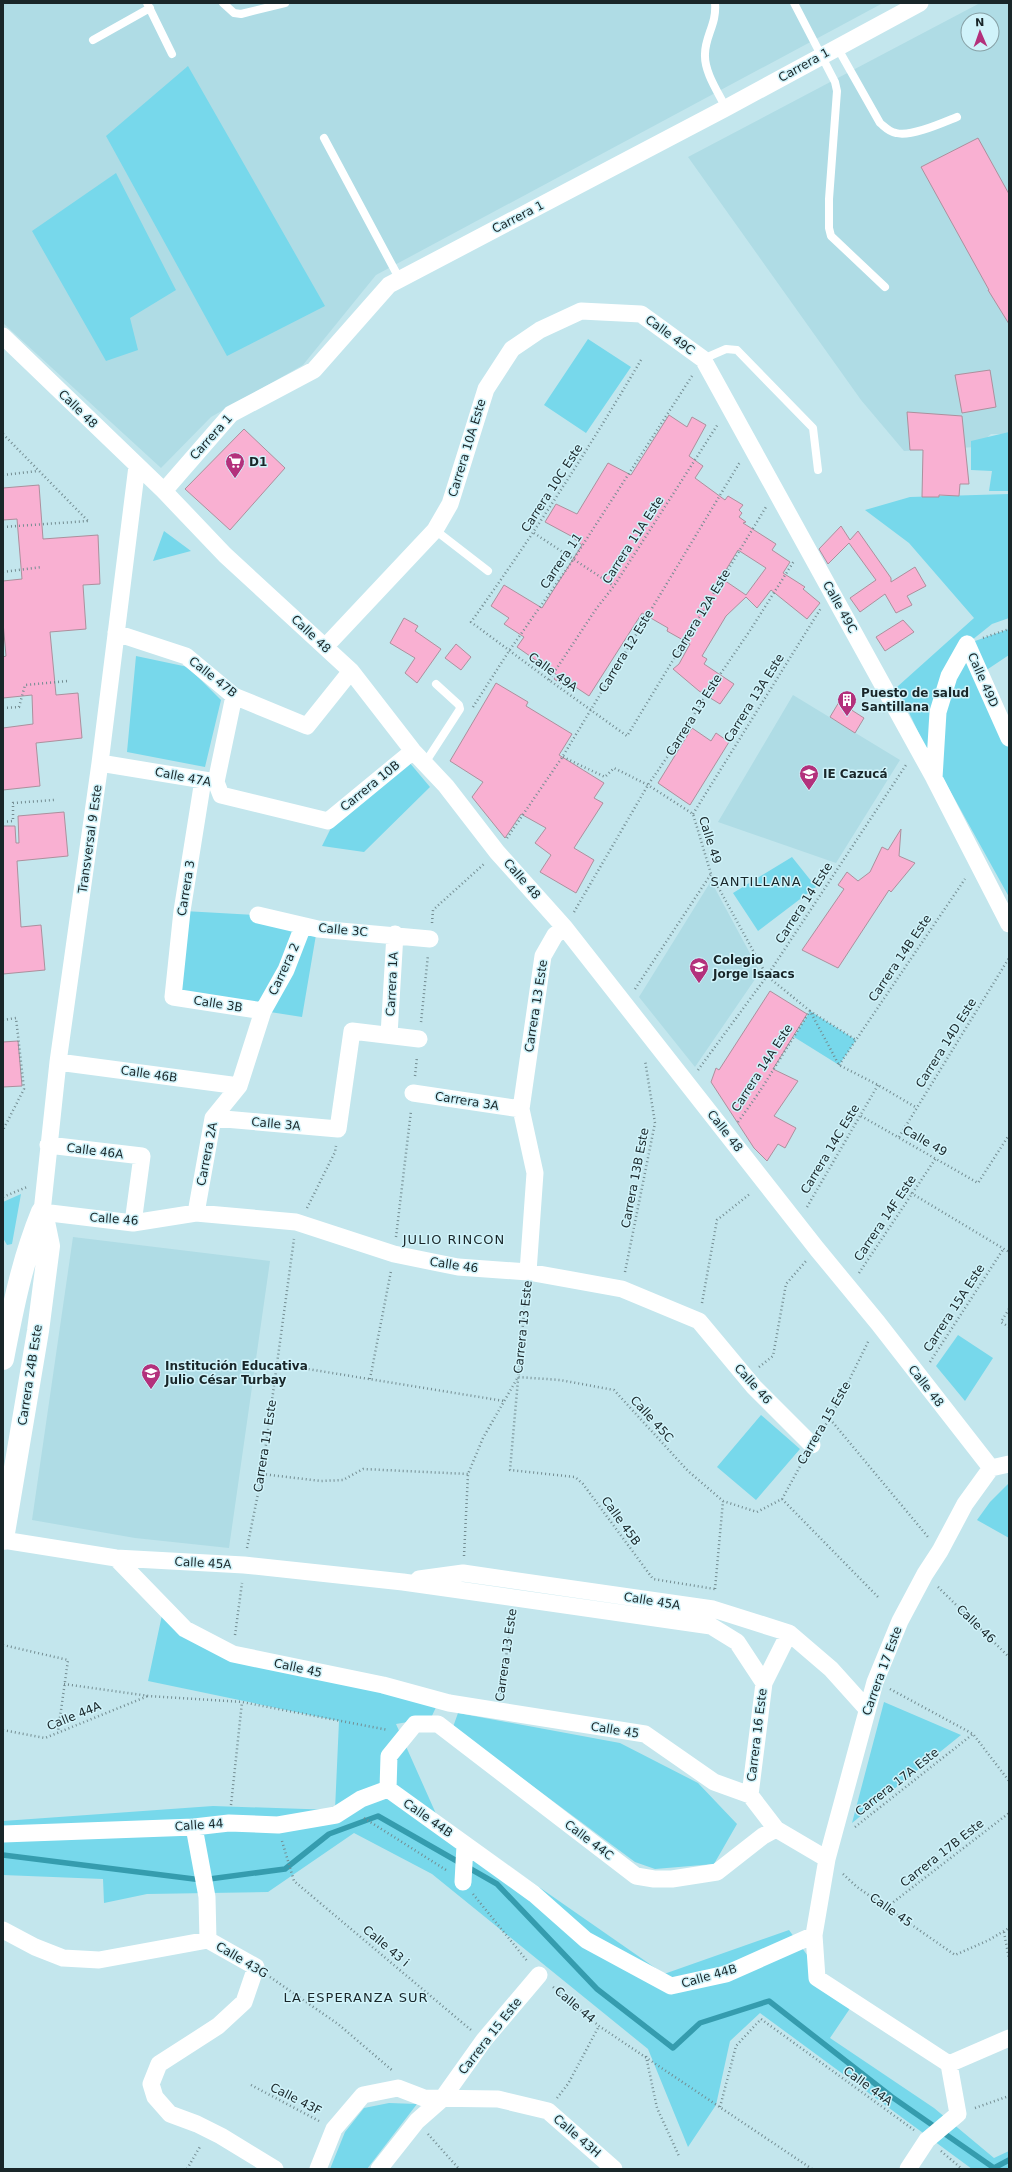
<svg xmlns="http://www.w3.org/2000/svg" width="1012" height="2172" viewBox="0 0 1012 2172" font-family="'DejaVu Sans',sans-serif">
	<rect width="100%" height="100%" fill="#c3e6ed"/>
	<path fill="#afdce5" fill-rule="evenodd" d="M3 3H883L376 275 303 365 211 417 161 468 3 323Z
		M980 3H1009V434H991L976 447 904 451 861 400 688 157ZM968 20H992V44H968Z
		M793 695 900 760 836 863 718 822Z
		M711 881 760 972 695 1067 639 997Z
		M73 1237 270 1261 229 1548 135 1538 32 1520Z"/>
	<path fill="#77d8eb" d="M188 66 325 306 227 356 106 136Z
		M116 173 176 290 130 318 138 350 106 361 32 231Z
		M588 339 631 367 586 433 544 405Z
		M1009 432V491H989L992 471 971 470V441Z
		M1009 494V618L992 624 967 644 976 661 975 641 1009 629V655L982 673 1009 733V897L922 740 897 687 974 618 909 543 865 510 910 497Z
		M164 531 191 551 153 561Z
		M136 656 188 667 221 700 205 767 127 752Z
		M409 762 430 787 364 852 322 846 332 826Z
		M792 857 816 887 758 931 733 893Z
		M184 911 255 915 317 929 302 1017 174 997Z
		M810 1011 856 1040 839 1065 794 1037Z
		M21 1194 12 1244 7 1245 3 1238V1202Z
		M958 1335 993 1358 965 1401 936 1366Z
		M761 1415 800 1449 756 1500 717 1467Z
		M1009 1483V1538L977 1520 990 1502Z
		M162 1615 183 1635 437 1705 431 1718 396 1724 437 1816 664 1974 789 1930 826 1981 855 2001 830 2038 934 2108 994 2158 1009 2151V2169H972L760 2013 730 2041 716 2105 688 2147 648 2049 432 1874 354 1833 268 1892 147 1894 104 1903 103 1879 3 1875V1821L213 1806 335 1810 339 1721 148 1681Z
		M884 1702 961 1735 852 1823Z
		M458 1713 620 1743 698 1783 737 1824 714 1864 655 1869 635 1862 453 1727Z
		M389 2103 417 2104 367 2169H330L345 2132 364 2108Z"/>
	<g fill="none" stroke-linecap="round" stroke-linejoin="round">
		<path stroke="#359cae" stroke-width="5.5" d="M3 1855 202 1880 285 1869 329 1834 378 1816 497 1884 597 1989 673 2048 700 2023 769 2001 892 2097 994 2168 1009 2160"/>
	</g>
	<path fill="#f9b0d2" stroke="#ac909d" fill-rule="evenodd" d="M978 138 1009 194V324L988 290H989L921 167Z
		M990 370 996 407 962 413 955 375Z
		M907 412 962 416 969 484H960L959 496 939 495V497H922L923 450H910Z
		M669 415 687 427 692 417 706 425 689 456 703 466 695 478 725 500 728 496 743 505 739 510 742 513 739 517 746 522 743 523 776 544 772 550 790 562 783 573 805 587 803 589 820 603 807 619 771 590 757 608 746 597 726 616 702 656 707 659 704 664 734 684 720 704 699 691 673 669 679 664 690 644 667 631 668 628 642 613 589 696 571 684 569 689 554 679 557 675 517 647 524 637 504 624 509 618 491 606 504 585 542 608 582 545 571 536 545 522 556 504 577 514 608 463 631 475ZM738 550 766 568 746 595 721 578Z
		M244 429 285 468 230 530 185 489Z
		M39 485 43 539 98 535 100 584 83 585 86 629 50 632 56 695 78 693 82 738 36 743 40 786 3 790V728L33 724 32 695 3 698V657L6 656 3 622V581L22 579 17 519 3 520V488Z
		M841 526 850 540 858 531 891 578V582L915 567 926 586 907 596 912 605 896 613 885 594 860 612 850 598 876 580 849 543 828 564 819 549Z
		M404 618 418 626 415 631 441 649 417 683 405 673 415 658 390 643Z
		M903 620 914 632 885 651 876 637Z
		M456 644 471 657 461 670 445 658Z
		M496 683 528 702 526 706 572 734 559 755 604 783 594 798 603 803 574 848 594 860 576 893 540 872 551 855 535 843 546 828 521 814 505 838 472 797 483 782 450 761Z
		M839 702 864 718 855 733 830 717Z
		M692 728 711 741 716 733 729 742 690 805 658 783Z
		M64 812 68 856 17 861 21 927 41 925 45 970 3 974V826H15L16 843H19L18 816Z
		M901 829 899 856 915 863 891 892 889 890 838 968 802 950 844 889 838 885 847 872 858 881 870 872 882 847 888 850Z
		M770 991 807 1014 773 1069 798 1081 774 1116 796 1128 785 1148 778 1144 767 1161 754 1148 711 1082 716 1068 719 1070Z
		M18 1041 22 1086 3 1087V1042Z"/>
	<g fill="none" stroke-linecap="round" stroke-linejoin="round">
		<path stroke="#738c91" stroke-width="2.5" stroke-dasharray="1 3" stroke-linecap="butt" d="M641 360C588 450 532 537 471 622L549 680 627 736 766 507
			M3 434 88 521
			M3 475 38 471
			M3 527 88 521
			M534 533 614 586
			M3 572 42 567
			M983 638 1009 629
			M549 680 596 609 614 586 718 424
			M473 707 509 651 573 560 692 376
			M3 708 19 707 25 685 68 681
			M563 757 605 777 614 768 648 785 693 814 711 874 767 976 810 1011 839 1065 878 1085 917 1108
			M693 814 821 608
			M3 822 13 821V803L54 800
			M507 838 563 756 740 462
			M574 912 648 785 681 737 702 701 751 629 794 561
			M432 923 433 910 484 864
			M635 989 711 874
			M3 1020 16 1018 24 1089 3 1130
			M421 1022 428 955
			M839 1065 965 879
			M698 1070 767 976 906 765
			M415 1076 417 1057
			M861 1116 978 1183 1009 1135
			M738 1122 760 1091 810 1011 856 1040
			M899 1137 1009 958
			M911 1193 1009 1252
			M3 1197 27 1187
			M807 1207 878 1085
			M307 1208 335 1152 336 1146
			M396 1237 411 1111
			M625 1272 655 1123 645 1060
			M859 1273 936 1158
			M526 1290 510 1470 575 1477 583 1484 653 1579 715 1589
			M702 1303 717 1220 751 1193
			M1009 1309 1001 1322 1009 1327
			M930 1362 1004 1248
			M277 1364 504 1401
			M759 1367 773 1356 786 1284 806 1261
			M370 1379 391 1271
			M830 1419 928 1537
			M821 1431 830 1419 869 1340
			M262 1474 321 1481 343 1480 363 1469 468 1474
			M782 1499 879 1598
			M247 1548 262 1474 294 1239
			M464 1556 468 1474 483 1438 518 1377 560 1380 614 1390 688 1471 723 1501 757 1512 782 1499 804 1459
			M938 1587 1009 1657
			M715 1589 723 1501
			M235 1635 242 1583
			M3 1645 68 1660 58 1732
			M64 1684 149 1696 242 1702 388 1730
			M890 1689 973 1734 1009 1781
			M501 1694 512 1614
			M3 1730 45 1738 148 1696
			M231 1805 242 1702
			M364 1818 446 1870
			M855 1827 973 1734
			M282 1841 294 1881 471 2030
			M843 1874 857 1887 955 1955 989 1940 1009 1928
			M473 1894 528 1962
			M887 1907 1009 1813
			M1004 1932 1009 1959
			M270 1977 338 2024 393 2071
			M553 1987 599 2026 812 2169
			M646 2056 657 2108 679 2156
			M251 2085 319 2121
			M557 2098 568 2084 599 2026
			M720 2107 736 2046 761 2019 914 2130
			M975 2108 1009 2096
			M428 2134 459 2169
			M941 2151 962 2169
			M187 2169 201 2145"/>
		<path stroke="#fff" stroke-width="8" d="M147 3 172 54
			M223 3 234 13 241 14 285 3
			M715 3C717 24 705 36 705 54 704 72 718 92 726 108
			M794 3 835 82 837 91 829 199V228L831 236 885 287
			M93 40 150 8
			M837 47 880 123C885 127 889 132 896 133 911 137 942 123 957 117
			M324 138 399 278
			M703 359 726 349 737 350 813 428 818 470
			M435 530 488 571
			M425 763 460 709 459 705 436 684"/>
		<path stroke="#fff" stroke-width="17" d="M3 336 164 491 225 555 351 671 413 751 446 786 497 852 565 928 817 1249 878 1323 991 1468
			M137 466 100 763 58 1062 42 1212 133 1223 196 1213 296 1222 394 1254 458 1267 528 1272 622 1289 699 1321 754 1387 812 1445
			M164 491 231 414 314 370 389 285 726 108 920 3
			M116 633 186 656 234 696 307 726 351 671
			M967 644 1009 738
			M325 647 435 530 450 504 486 389 512 349 540 330 581 311 641 314 703 359 934 778 1009 924
			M100 763 216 782 221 795 328 821 413 751
			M934 778 938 712 949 676 967 644
			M203 780 182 911 173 997 263 1011
			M216 782 234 696
			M258 915 318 929 430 939
			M389 1035 395 934
			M58 1062 239 1086
			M413 1093 521 1109
			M213 1118 338 1129 352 1031 419 1039
			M48 1145 142 1156 133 1223
			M196 1213 213 1118 239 1086 263 1011 286 970 303 926
			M528 1272 535 1173 521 1109 543 956 555 935 565 928
			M3 1540 116 1558 244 1565 403 1582 711 1626 737 1642 764 1683
			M116 1558 185 1629 233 1654 383 1685 449 1703 645 1734 714 1782 750 1795 776 1829 827 1859
			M419 1579 463 1573 713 1609 789 1633 831 1669 867 1709
			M388 1789 389 1756 415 1724H438L636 1876 654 1879H672L717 1872 763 1836 776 1829
			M388 1789 534 1894 586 1940 671 1986 726 1974 814 1935
			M750 1795 764 1683 789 1633
			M194 1827 207 1897 208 1940
			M3 1834 194 1827 229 1823 278 1825 336 1815 361 1799 388 1789
			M463 1882 465 1845
			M3 1930 35 1947 63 1958 99 1960 208 1940 256 1967 244 2002 218 2026 159 2064 151 2084 155 2097 170 2114 197 2124 221 2136 275 2169
			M949 2064 817 1978 814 1935 827 1859 875 1682 900 1621 925 1574 940 1551 965 1504 991 1468 1009 1464
			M949 2064 1009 2038
			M318 2169 334 2129 363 2095 398 2088 424 2098 498 2099 548 2111 614 2169
			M379 2169 417 2121 442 2099 484 2040 539 1975
			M908 2169 927 2140 958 2114 949 2064"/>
		<path stroke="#fff" stroke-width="22" d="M3 1359C13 1307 22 1261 42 1212
			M3 1539 38 1331 49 1246 42 1212"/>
	</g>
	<defs>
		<g id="supermarket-pin" transform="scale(1)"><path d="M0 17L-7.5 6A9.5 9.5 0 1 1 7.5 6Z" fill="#b3317c" stroke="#d0f3fa"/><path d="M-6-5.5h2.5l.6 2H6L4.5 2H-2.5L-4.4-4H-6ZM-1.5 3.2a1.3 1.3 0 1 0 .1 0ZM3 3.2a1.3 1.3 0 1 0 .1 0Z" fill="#fff"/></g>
		<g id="building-pin" transform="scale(1)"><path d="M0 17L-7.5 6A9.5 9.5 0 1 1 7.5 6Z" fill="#b3317c" stroke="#d0f3fa"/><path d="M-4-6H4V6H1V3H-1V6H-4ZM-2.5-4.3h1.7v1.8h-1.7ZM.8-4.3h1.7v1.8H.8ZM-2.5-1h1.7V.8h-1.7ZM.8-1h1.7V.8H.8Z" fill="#fff"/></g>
		<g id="school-pin" transform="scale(1)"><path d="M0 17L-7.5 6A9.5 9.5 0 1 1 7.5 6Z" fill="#b3317c" stroke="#d0f3fa"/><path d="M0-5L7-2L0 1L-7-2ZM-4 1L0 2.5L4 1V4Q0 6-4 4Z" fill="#fff"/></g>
	</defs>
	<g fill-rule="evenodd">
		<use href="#supermarket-pin" x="235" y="462"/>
		<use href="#building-pin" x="847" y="700"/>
		<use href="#school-pin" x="809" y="774"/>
		<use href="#school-pin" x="699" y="967"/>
		<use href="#school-pin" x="151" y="1373"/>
	</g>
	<g text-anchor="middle" stroke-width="3" stroke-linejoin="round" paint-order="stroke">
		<g font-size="12" fill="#192629" stroke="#d0f3fa">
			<text transform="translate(804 65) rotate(-29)" y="4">Carrera 1</text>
			<text transform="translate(518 217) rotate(-27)" y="4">Carrera 1</text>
			<text transform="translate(670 335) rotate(36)" y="4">Calle 49C</text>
			<text transform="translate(78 409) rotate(44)" y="4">Calle 48</text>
			<text transform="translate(211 437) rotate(-48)" y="4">Carrera 1</text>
			<text transform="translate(467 448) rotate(-73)" y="4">Carrera 10A Este</text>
			<text transform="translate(552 488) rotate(-57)" y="4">Carrera 10C Este</text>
			<text transform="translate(633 540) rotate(-57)" y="4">Carrera 11A Este</text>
			<text transform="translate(561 561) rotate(-56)" y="4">Carrera 11</text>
			<text transform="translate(840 607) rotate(61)" y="4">Calle 49C</text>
			<text transform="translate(701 614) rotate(-59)" y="4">Carrera 12A Este</text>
			<text transform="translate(311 634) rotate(43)" y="4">Calle 48</text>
			<text transform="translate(626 651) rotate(-59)" y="4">Carrera 12 Este</text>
			<text transform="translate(553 672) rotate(36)" y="4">Calle 49A</text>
			<text transform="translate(213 677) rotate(38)" y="4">Calle 47B</text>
			<text transform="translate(983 680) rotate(66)" y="4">Calle 49D</text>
			<text transform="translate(754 698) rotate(-58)" y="4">Carrera 13A Este</text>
			<text transform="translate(694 715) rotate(-58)" y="4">Carrera 13 Este</text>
			<text transform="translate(183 777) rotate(11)" y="4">Calle 47A</text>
			<text transform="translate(370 786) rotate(-39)" y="4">Carrera 10B</text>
			<text transform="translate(90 839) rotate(-82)" y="4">Transversal 9 Este</text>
			<text transform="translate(710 840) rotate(72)" y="4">Calle 49</text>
			<text transform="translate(522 879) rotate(49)" y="4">Calle 48</text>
			<text transform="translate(186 888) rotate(-81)" y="4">Carrera 3</text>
			<text transform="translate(804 903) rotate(-57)" y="4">Carrera 14 Este</text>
			<text transform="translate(343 930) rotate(5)" y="4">Calle 3C</text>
			<text transform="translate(900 958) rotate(-56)" y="4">Carrera 14B Este</text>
			<text transform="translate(284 969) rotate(-65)" y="4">Carrera 2</text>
			<text transform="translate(392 984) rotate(-87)" y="4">Carrera 1A</text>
			<text transform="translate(218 1004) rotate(9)" y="4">Calle 3B</text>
			<text transform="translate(536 1006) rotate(-81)" y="4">Carrera 13 Este</text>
			<text transform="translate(946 1043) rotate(-58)" y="4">Carrera 14D Este</text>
			<text transform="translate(762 1068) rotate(-57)" y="4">Carrera 14A Este</text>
			<text transform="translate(149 1074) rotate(8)" y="4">Calle 46B</text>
			<text transform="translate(467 1101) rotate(9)" y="4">Carrera 3A</text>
			<text transform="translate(276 1124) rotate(5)" y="4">Calle 3A</text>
			<text transform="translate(725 1131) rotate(52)" y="4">Calle 48</text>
			<text transform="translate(925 1141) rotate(30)" y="4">Calle 49</text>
			<text transform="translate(830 1149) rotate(-59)" y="4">Carrera 14C Este</text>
			<text transform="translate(95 1151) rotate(7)" y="4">Calle 46A</text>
			<text transform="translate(207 1154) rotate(-79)" y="4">Carrera 2A</text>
			<text transform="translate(635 1178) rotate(-79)" y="4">Carrera 13B Este</text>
			<text transform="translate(885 1218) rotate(-56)" y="4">Carrera 14F Este</text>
			<text transform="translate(114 1219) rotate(4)" y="4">Calle 46</text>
			<text transform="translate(454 1265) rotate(8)" y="4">Calle 46</text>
			<text transform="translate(954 1308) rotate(-57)" y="4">Carrera 15A Este</text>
			<text transform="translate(523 1327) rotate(-84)" y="4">Carrera 13 Este</text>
			<text transform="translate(30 1375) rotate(-81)" y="4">Carrera 24B Este</text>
			<text transform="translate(753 1384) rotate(48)" y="4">Calle 46</text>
			<text transform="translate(926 1386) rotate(52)" y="4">Calle 48</text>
			<text transform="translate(652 1419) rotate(48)" y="4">Calle 45C</text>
			<text transform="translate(824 1423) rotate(-60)" y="4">Carrera 15 Este</text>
			<text transform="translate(265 1446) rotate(-81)" y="4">Carrera 11 Este</text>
			<text transform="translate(621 1521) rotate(54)" y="4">Calle 45B</text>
			<text transform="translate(203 1563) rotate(3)" y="4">Calle 45A</text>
			<text transform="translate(652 1601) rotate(9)" y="4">Calle 45A</text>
			<text transform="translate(976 1624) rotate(44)" y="4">Calle 46</text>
			<text transform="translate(506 1655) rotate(-82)" y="4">Carrera 13 Este</text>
			<text transform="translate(298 1668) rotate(12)" y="4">Calle 45</text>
			<text transform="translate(882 1671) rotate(-70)" y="4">Carrera 17 Este</text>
			<text transform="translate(74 1716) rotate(-22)" y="4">Calle 44A</text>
			<text transform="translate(615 1730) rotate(9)" y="4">Calle 45</text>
			<text transform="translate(757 1735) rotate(-83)" y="4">Carrera 16 Este</text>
			<text transform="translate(897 1782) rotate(-38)" y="4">Carrera 17A Este</text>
			<text transform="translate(428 1818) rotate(35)" y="4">Calle 44B</text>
			<text transform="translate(199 1825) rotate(-4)" y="4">Calle 44</text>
			<text transform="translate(589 1840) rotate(37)" y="4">Calle 44C</text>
			<text transform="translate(942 1853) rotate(-38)" y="4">Carrera 17B Este</text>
			<text transform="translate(891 1910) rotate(35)" y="4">Calle 45</text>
			<text transform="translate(386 1946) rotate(40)" y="4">Calle 43 i</text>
			<text transform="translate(242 1960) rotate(31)" y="4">Calle 43G</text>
			<text transform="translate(709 1976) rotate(-16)" y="4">Calle 44B</text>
			<text transform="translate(575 2005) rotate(40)" y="4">Calle 44</text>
			<text transform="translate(490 2036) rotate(-52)" y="4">Carrera 15 Este</text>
			<text transform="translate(868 2086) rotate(36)" y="4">Calle 44A</text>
			<text transform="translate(296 2099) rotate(27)" y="4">Calle 43F</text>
			<text transform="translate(577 2136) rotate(41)" y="4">Calle 43H</text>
		</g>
		<g font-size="12" font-weight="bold" fill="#192629" stroke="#d0f3fa" text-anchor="start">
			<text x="249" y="466">D1</text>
			<text x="861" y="697">Puesto de salud<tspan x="861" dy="14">Santillana</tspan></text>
			<text x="823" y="778">IE Cazucá</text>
			<text x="713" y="964">Colegio<tspan x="713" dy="14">Jorge Isaacs</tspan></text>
			<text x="165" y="1370">Institución Educativa<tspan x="165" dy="14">Julio César Turbay</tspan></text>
		</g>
		<g font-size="13" letter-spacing="1" fill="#192629" stroke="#d0f3fa">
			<text x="756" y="886">SANTILLANA</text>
			<text x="454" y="1244">JULIO RINCON</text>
			<text x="356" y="2002">LA ESPERANZA SUR</text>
		</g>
	</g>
	<rect width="1012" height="2172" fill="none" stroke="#192629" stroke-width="8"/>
	<g transform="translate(980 32) rotate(358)"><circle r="19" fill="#d0f3fa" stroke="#87a1a6"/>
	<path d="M0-3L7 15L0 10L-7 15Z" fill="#b3317c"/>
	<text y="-6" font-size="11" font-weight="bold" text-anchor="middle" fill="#192629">N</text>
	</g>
</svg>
